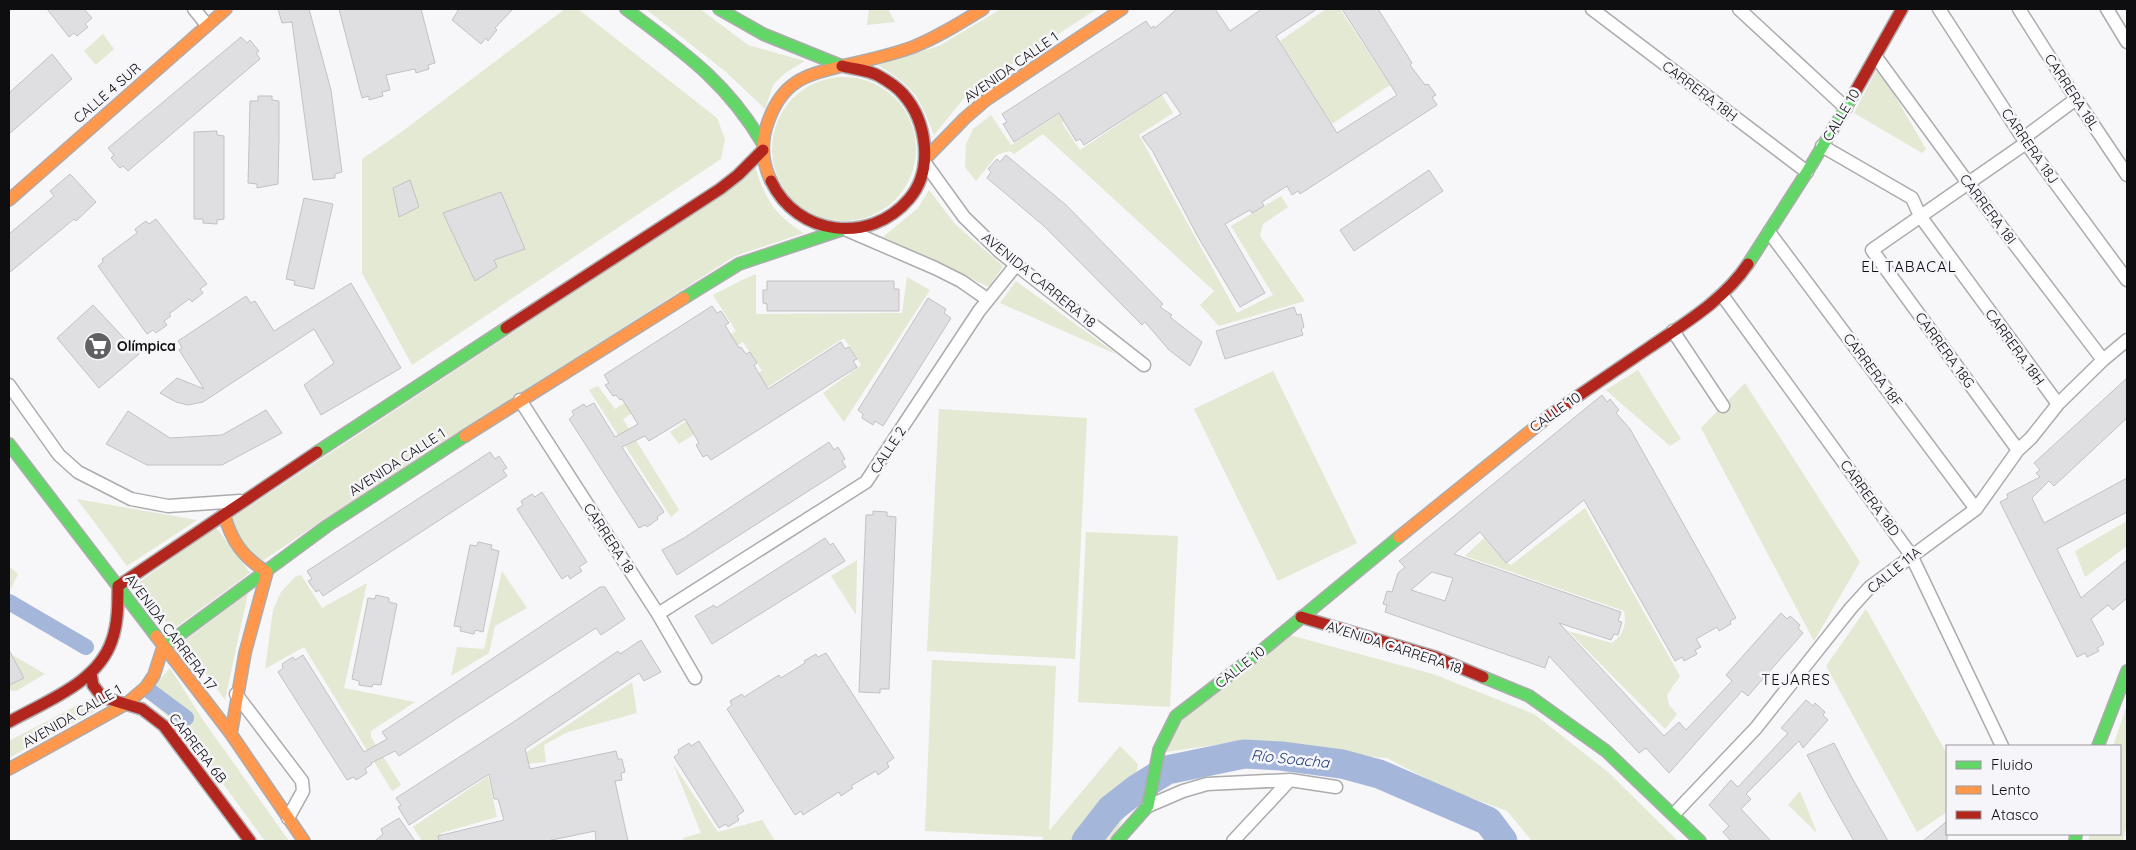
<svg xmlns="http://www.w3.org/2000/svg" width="2136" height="850" viewBox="0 0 2136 850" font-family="Quicksand,sans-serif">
	<rect width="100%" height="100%" fill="#f7f6f9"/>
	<path fill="#e3e9d2" d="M565 9H578L717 118 725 139 721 159 412 365 362 273V159L400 133Z
		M646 9H700L748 45 805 61 785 73 773 85 765 109 726 72Z
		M869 9H888L895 22 867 25Z
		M1001 9H1097L970 91 934 135C919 95 914 88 878 65L939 46Z
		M1326 9H1340L1390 85 1332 124 1280 41Z
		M103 34 114 49 96 65 84 51Z
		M1171 41 1173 46 1062 123 1080 150 1162 95 1173 113 1139 135 1237 313 1273 295 1231 226 1281 196 1288 207 1263 224 1260 236 1305 301 1219 326 1200 305 1214 291 1043 134 1014 154 1009 151 997 155 976 181 965 167 966 144 973 129 991 115 1011 145Z
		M1878 67 1926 149 1922 153 1854 113Z
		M772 149a72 72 0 1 1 144 0a72 72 0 1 1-144 0Z
		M754 163C764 197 773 214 804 233L735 256 323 520 258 564 229 520 742 181Z
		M929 190 955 224 1003 266 989 287 883 237 918 208Z
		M756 274V314L902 313 907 277 930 290 844 422 823 393 861 365 844 338 679 444 670 432 762 371 743 342 623 419 679 510 671 517 589 390 598 386 615 409 736 331 713 295 740 281Z
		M1016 281 1118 355 1000 303Z
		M1638 370 1681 439 1670 446 1606 390Z
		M1273 371 1357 543 1278 581 1194 409Z
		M1745 383 1860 562 1814 641 1701 428Z
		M939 409 1087 418 1075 659 927 651Z
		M77 499 197 520 127 566Z
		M1585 508 1680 676 1667 695 1669 705 1677 714 1665 729 1568 631 1612 643C1623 635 1627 625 1624 611L1465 556 1484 538 1504 561 1511 565Z
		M2127 521V546L2085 577 2075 551Z
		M216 527 250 573 172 630 138 583Z
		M1086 532 1178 536 1170 707 1078 702Z
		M857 560 856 615 831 576Z
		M9 566 18 574 9 592Z
		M502 571 527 608 495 626 489 653 451 676 457 647 484 649Z
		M301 575 322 608 367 583 344 688 415 702 371 731V737L401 785 392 791 304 647 265 669 273 610 281 592 296 576Z
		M248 593 225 700 183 642Z
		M1866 609 1947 754V812L1917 832 1826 666Z
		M1282 633 1433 674 1534 714 1608 772 1678 841H1532L1507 811 1444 788 1387 758 1295 750 1235 742 1159 753 1180 718Z
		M9 653 45 674 16 691 9 690V685L24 677 16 664 9 667Z
		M932 660 1056 666 1049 831 1120 746 1138 764 1132 802 1112 841H1041L1044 837 925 831Z
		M170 668 203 720 289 841H265L185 732 145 696Z
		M632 682 637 713 568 732 544 745 546 762 506 766Z
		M89 699 103 707 9 758V741Z
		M2127 705V823L2123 841H2088L2090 834H2120V746H2113Z
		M673 764 718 832 762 820 775 841H684L683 838 701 833Z
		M488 776 497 817 441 833 443 841H422L413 827Z
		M1800 791 1817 833 1788 805Z"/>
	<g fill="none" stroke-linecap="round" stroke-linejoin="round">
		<path stroke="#a4b6d9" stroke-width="16" d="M9 602 86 647
			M147 689 186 718"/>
		<path stroke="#a4b6d9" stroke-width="29" d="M1086 841 1111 809 1138 788 1167 770 1244 754 1281 756 1342 764 1379 774 1488 821 1503 841"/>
	</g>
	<path fill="#dfdee0" stroke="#c2c1c3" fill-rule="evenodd" d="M47 9H84L92 18 85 24 88 27 77 36 74 33 69 37Z
		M278 9H309L331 90 342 172 335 174V178L313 180 292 22 282 23Z
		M339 9H421L435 63 428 65 429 69 416 73 415 69 386 75 390 90 382 92 383 96 369 100V96L362 98Z
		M459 9H513L495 28 497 30 488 41 486 38 481 44 452 20Z
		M1177 9H1215L1230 31 1262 9H1317L1276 36 1337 133 1397 95 1342 9H1378L1412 63 1410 65 1425 85 1428 84 1436 95 1432 97 1437 105 1300 194 1298 191 1292 195 1287 186 1262 202 1264 206 1252 213 1250 210 1225 224 1265 293 1240 307 1198 237 1153 152 1142 137 1181 114 1166 92 1084 145 1080 139 1076 141 1059 113 1014 142 1003 124 1007 122 1002 114 1146 21 1151 28 1154 26 1155 28Z
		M241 37 247 43 250 40 259 51 256 53 260 59 128 171 123 166 120 168 111 158 114 155 108 148Z
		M52 54 72 79 9 134V93Z
		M258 96H272V100L279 101V138L278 184 257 188V184L248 183 249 146 250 101H258Z
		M217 131V135L224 136V219L217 220V224L203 223V219H194V132Z
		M1006 155 1066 205 1163 304 1160 307 1172 315 1170 317 1202 342 1190 366 1169 350 1145 322 1142 325 1044 226 987 178 991 172 988 169 997 159 1000 162Z
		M1429 170 1443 191 1354 251 1340 230Z
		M70 174 96 202 76 221 74 219 9 273V234L54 196 50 191Z
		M410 180 419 207 399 217 393 188Z
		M501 192 525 249 494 260 497 267 475 281 443 213Z
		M304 198 333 204 314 289 294 285 295 281 286 279Z
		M156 219 207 284 200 289 203 293 192 302 189 299 169 314 171 316 164 321 167 325 156 333 153 330 147 334 98 266 103 262 102 259 137 233 135 229 146 221 149 224Z
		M767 281H894V289H899V311H767V304L763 303V290H767Z
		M351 283 401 368 321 415 304 385 334 363 314 329 203 402 188 405 176 402 160 393 177 378 204 389 179 350 182 348 178 341 246 296 251 303 255 301 274 331Z
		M928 298 946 309 944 313 951 318 883 426 875 421 873 425 862 418 863 414 858 410Z
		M93 305 139 354 99 388 57 338Z
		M712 306 717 313 721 311 729 323 725 325 739 348 741 347 746 354 750 352 757 363 754 365 768 389 841 342 845 349 849 347 857 359 853 361 857 367 711 460 707 455 703 457 696 445 699 443 685 419 649 441 645 436 622 447 664 512 657 517 658 519 647 527 645 525 639 528 569 419 574 415 572 411 584 404 586 407 594 403 615 437 638 424 622 399 620 400 616 395 613 396 605 385 609 383 604 375Z
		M1294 307 1297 315 1301 314 1304 327 1301 329 1303 335 1225 359 1216 331Z
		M2127 378V418L2054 486 2049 481 2032 498 2044 523 2127 478V512L2057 549 2081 598 2127 560V598L2113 610 2108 605 2091 619 2104 644 2097 648 2099 651 2087 657 2085 653 2077 657 2000 502 2008 498 2007 494 2040 477 2036 473 2040 470 2034 463Z
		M1602 395 1607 402 1610 399 1619 410 1616 413 1630 429 1674 507 1736 618 1730 621 1731 624 1719 631 1717 627 1696 639 1701 647 1695 650 1697 654 1684 661 1682 657 1675 661 1584 500 1506 563 1480 532 1454 554 1621 612 1618 621 1622 622 1618 635 1614 634 1611 640 1559 623 1664 736 1679 722 1686 730 1732 681 1726 675 1781 613 1787 619 1790 616 1800 625 1798 628 1803 633 1748 696 1742 691 1669 773 1646 748 1639 753 1549 656 1545 668 1385 612 1387 605 1383 604 1387 591 1392 592 1398 573 1405 567 1399 561ZM1432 572 1453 578 1445 601 1411 590Z
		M266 410 282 433 222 465H147L106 444 128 411 170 438 222 435Z
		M829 442 834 450 838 447 845 459 842 461 846 467 677 575 662 550 684 538Z
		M490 452 495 459 499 456 507 468 503 470 507 476 323 596 319 590 316 592 308 581 312 579 307 571Z
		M542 492 587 562 579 567 582 571 570 579 568 575 562 579 517 509 523 505 521 501 532 494 535 497Z
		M873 511 887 512V516L896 517 889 689H880V693L859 692 866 515H873Z
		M825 538 830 545 833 543 845 561 712 644 695 616 714 605 716 608Z
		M478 542 492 545 491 549 499 551 483 632 475 630 474 634 460 631 461 627 454 626 470 545 477 546Z
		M600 587H605L625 619 601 635 596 628 399 756 395 751 371 763 372 764 365 769 367 773 356 780 354 777 347 780 278 672 283 668 282 664 293 657 295 660 303 655 364 752 387 739 382 732Z
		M376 595 389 598V602L397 604 381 685 373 684 372 687 359 685V681L352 679 368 598 375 599Z
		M641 640 661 672 644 681 639 673 525 749 530 769 616 751 618 759H622L625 772 621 773 622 780 615 781 628 841H596L595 831 547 841H439L438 836 504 820 498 799H494L489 774 409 825 398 807 401 805 396 798 512 723 618 651 620 654Z
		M9 650 24 678 9 685Z
		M826 653 894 758 887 763 889 767 878 775 876 771 851 786 853 788 841 796 839 792 803 815 801 811 795 815 727 709 732 705 730 701 742 694 744 697 779 675 781 678 805 663 804 661 816 654 818 657Z
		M1806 700 1813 706 1815 703 1825 712 1823 715 1828 720 1803 748 1799 741 1746 794 1751 799 1741 809 1771 841H1731L1723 832 1729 826 1709 805 1731 780 1738 787 1788 733 1781 728Z
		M699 741 744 811 737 816 739 820 728 827 726 824 719 828 674 757 679 753 678 750 689 743 691 746Z
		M1834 743 1851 776 1888 841H1854L1829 797 1807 755Z
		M399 818 415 841H375L383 834 381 829Z
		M1947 821V841H1923Z"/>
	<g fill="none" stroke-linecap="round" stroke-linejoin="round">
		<g stroke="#acabad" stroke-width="15">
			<path id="street" d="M194 9 207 25
				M1592 9 1807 172
				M1739 9 1846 108
				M1939 9 2026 143 2127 280
				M2019 9 2076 99 2127 175
				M2107 9 2127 42
				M1876 57 1968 183 2103 360
				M1822 146 1912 198 1920 216 2058 404
				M925 163 964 217 1000 252 1144 365
				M847 230 935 268 961 281 987 299
				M1769 232 1976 509
				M1722 295 1911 555 2002 746
				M1673 331 1723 406
				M9 385 59 455 78 472 131 499 168 506 240 501
				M520 400 658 614 695 678
				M2018 450 1872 250 2026 143 2029 134 2076 99
				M658 614 866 482 979 311 1016 265
				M236 694 302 781 303 791 288 818
				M1148 806 1183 791 1207 784 1290 780 1336 787
				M1674 814 1756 728 1851 608 1870 587 1976 509 2018 450 2031 438 2058 404 2103 360 2127 340
				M1233 841 1290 780"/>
		</g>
		<g stroke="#acabad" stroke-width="14">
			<path id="fast" d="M626 9C683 52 726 81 763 144
				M719 9 763 34 842 66
				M1748 264 1807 172 1854 94
				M684 298 739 264 841 230
				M9 444 156 636
				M317 452 506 328
				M163 647 327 526 465 436
				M1483 677 1529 696 1606 751 1700 841
				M2098 746 2127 671
				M1117 841 1148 806 1159 750 1176 716 1266 647 1399 537
				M2075 841 2076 834"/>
		</g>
		<g stroke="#acabad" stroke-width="14">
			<path id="slow" d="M925 159 965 118 986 100 1122 9
				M771 181C762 162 761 141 768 122 783 79 807 75 846 65 869 60 891 55 913 47 938 37 960 23 983 9
				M9 200 226 9
				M465 436 684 298
				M224 514C231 540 243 558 267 572L245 653 231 734
				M1399 537 1549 416
				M156 636 231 734 304 841
				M9 769 126 704 146 687 154 675 163 647"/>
		</g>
		<g stroke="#acabad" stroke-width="14">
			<path id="jam" d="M1854 94 1902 9
				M771 181C797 236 870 245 909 199 934 170 927 121 903 94 897 87 886 80 879 76 869 70 853 69 842 66
				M506 328 720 189 738 175 763 150
				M1549 416C1582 393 1616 370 1650 347 1685 323 1724 300 1748 264
				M118 586 317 452
				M1301 617 1435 657 1483 677
				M91 674 93 685 102 697 142 709 164 726 250 841
				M9 722C46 701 98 683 112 640 118 623 118 604 118 586"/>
		</g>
		<use href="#street" stroke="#fefefe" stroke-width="12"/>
		<use href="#fast" stroke="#63d668" stroke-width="11"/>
		<use href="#slow" stroke="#ff974d" stroke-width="11"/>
		<use href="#jam" stroke="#b3261e" stroke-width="11"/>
	</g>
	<defs>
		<g id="supermarket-disc" transform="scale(1.4375)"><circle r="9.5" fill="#605f61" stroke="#f6f5fa"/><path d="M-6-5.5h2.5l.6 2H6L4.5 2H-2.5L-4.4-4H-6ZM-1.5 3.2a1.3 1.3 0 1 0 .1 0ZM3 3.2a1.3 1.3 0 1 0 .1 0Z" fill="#fff"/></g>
	</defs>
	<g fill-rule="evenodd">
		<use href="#supermarket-disc" x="98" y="346"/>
	</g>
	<g text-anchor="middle" stroke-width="5" stroke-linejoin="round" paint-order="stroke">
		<g font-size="14" fill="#0e0d0f" stroke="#f6f5fa">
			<text transform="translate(1011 67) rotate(-35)" y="5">AVENIDA CALLE 1</text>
			<text transform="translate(1700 91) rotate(37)" y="5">CARRERA 18H</text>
			<text transform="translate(2072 92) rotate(57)" y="5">CARRERA 18L</text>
			<text transform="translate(107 93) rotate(-41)" y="5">CALLE 4 SUR</text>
			<text transform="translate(1841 115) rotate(-59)" y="5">CALLE 10</text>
			<text transform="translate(2030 146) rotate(55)" y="5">CARRERA 18J</text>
			<text transform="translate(1988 209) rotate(53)" y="5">CARRERA 18I</text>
			<text transform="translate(1039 280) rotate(39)" y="5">AVENIDA CARRERA 18</text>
			<text transform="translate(2015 347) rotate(54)" y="5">CARRERA 18H</text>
			<text transform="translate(1945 350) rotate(54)" y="5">CARRERA 18G</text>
			<text transform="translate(1873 370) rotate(53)" y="5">CARRERA 18F</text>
			<text transform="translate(1555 412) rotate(-35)" y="5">CALLE 10</text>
			<text transform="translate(888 450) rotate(-57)" y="5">CALLE 2</text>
			<text transform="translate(397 462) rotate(-33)" y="5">AVENIDA CALLE 1</text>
			<text transform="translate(1870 498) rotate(54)" y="5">CARRERA 18D</text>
			<text transform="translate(609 538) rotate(57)" y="5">CARRERA 18</text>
			<text transform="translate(1894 570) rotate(-39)" y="5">CALLE 11A</text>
			<text transform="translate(171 632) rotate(53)" y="5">AVENIDA CARRERA 17</text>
			<text transform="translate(1394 647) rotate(18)" y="5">AVENIDA CARRERA 18</text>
			<text transform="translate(1240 667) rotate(-38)" y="5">CALLE 10</text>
			<text transform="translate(72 716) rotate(-30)" y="5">AVENIDA CALLE 1</text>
			<text transform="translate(198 748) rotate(52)" y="5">CARRERA 6B</text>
		</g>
		<g font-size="14" font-weight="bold" fill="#0e0d0f" stroke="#f6f5fa" text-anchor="start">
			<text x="117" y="351">Olímpica</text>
		</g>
		<g font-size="15" letter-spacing="1" fill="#0e0d0f" stroke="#f6f5fa">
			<text x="1909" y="272">EL TABACAL</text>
			<text x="1796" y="685">TEJARES</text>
		</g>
		<g font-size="15" font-style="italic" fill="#23407d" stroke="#f6f5fa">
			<text transform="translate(1290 759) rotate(6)" y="5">Río Soacha</text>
		</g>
	</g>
	<rect width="2136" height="850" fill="none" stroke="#0e0d0f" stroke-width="20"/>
	<rect x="1946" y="745" width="175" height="90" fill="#f6f5fa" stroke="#99989c"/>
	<rect x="1956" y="761" width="25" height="8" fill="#63d668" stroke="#99989c"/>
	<text x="1991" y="770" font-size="15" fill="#0e0d0f">Fluido</text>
	<rect x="1956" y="786" width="25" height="8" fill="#ff974d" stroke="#99989c"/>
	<text x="1991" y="795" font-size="15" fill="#0e0d0f">Lento</text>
	<rect x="1956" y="811" width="25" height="8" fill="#b3261e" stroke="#99989c"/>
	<text x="1991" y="820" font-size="15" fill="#0e0d0f">Atasco</text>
</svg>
